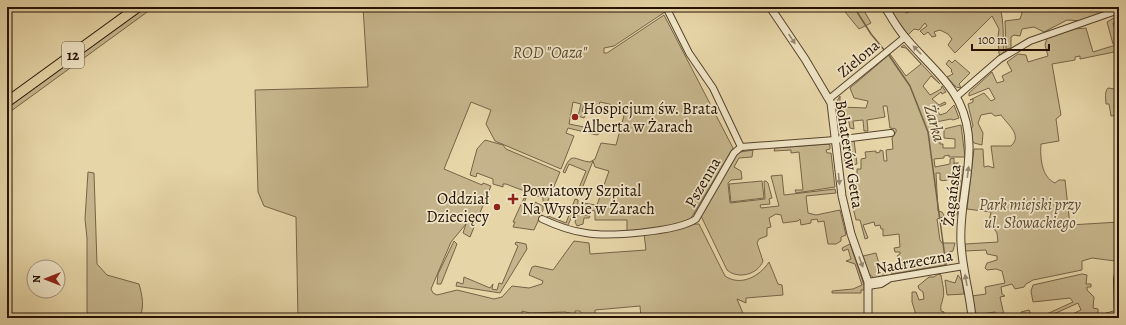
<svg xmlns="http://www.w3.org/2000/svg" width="1126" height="325" viewBox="0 0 1126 325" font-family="Alegreya,serif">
	<rect width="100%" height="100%" fill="#e6d5a7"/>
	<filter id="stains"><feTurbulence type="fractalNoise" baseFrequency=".005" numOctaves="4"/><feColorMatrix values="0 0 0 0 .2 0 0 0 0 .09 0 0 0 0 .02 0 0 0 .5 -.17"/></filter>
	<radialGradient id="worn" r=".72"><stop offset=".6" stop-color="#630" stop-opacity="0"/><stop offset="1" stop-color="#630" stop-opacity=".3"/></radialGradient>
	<path fill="#c5b48b" stroke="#766347" d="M145 7H154L7 114V107Z
		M363 7H666L665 12 614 46 604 48V53H607L664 15 733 148 690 220 667 227 627 231V220H595V211L583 209 582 215 590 216 589 218H584L583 224 577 226 575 222 582 203 597 205 609 171 595 167 593 161 579 196 576 195 586 171 569 164 565 173 563 172C572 150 573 160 590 162L595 159 601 143 616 145 626 108 600 102 598 108 584 105 582 111 586 114 584 118 578 116 581 104 573 102 569 124 599 130 600 133 597 135 568 128 566 133 574 136 561 169 495 141 486 124 491 110 471 102 444 169 482 185 483 183 491 186 470 237 463 233 466 224 451 242 431 289 433 293 437 295 457 290 494 299 502 297 512 286 529 288 542 284 543 281 529 275 532 267 535 266 553 270 574 241 589 243 590 254 646 250 644 233C652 232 696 223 699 224L725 276C741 287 760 276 769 262L778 284 782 285 783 295 746 298V303L737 299 745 318H728L727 315 723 318H641L640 306 595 310V314L583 315 580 311H575V314L565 312 530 313 522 311V318H520L519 314H515V316L499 318H298L296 217 264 206 258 192 255 90 368 87Z
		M841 7H862L871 23 859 29Z
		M888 7H903L906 13 923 7H1000C1004 22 1003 38 1004 54L1001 56 999 54 998 37 999 29 992 16 955 53 948 45 952 39 948 34 940 30 934 32 936 36 932 37 928 32 924 35 920 31 927 26 925 23 919 30 914 29 908 35Z
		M1020 7H1112L1108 8 1107 11 1084 21 1067 20 1044 32 1034 27 1022 29 1020 36 1014 35 1011 37V48L1006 49 1005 21 1020 19 1022 13Z
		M1119 15V20L1113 23 1118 42 1113 44 1107 22Z
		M1086 28 1093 52 1119 44V51L1080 59V56L1075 57V60L1052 64 1061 115 1056 119 1059 141 1041 144C1040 156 1041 177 1055 183L1059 180H1065L1070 225 1119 222 1115 261 1092 258 1082 261V270L1033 280 1026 284 1024 287 1015 289 1012 284 1001 287 1002 294 1005 296 1000 297 1004 315C1011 314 1015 318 1022 316L1021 312 1029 310 1033 318 1029 316 1026 318H996L995 312 982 314 975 313 972 296 986 294 985 287 1005 283 1002 271 996 269 987 270 985 268 987 263 997 260V256L987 254 986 250 965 251V244L998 242 997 233 989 221 991 212 967 209 974 149H983L984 167 988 166 994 168 991 146H1011C1023 135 1007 124 1001 115L995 116 991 113 981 115 978 123 983 133 982 145 974 143 971 139 970 130 973 126 968 104 973 102V99L970 100 984 93 991 101 995 99 989 88 969 96V93L992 72 997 83 1004 81 1002 76 1012 71 1007 62 1018 54 1026 55 1028 62 1048 56 1045 45 1047 38 1075 29Z
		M904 45 940 84 931 76 923 86 930 95 941 89 942 86 946 92 942 94 941 92 932 99 939 105 945 102 946 104 936 108 940 115 946 113 954 105 959 118 953 120 951 119 936 122 940 129V144H943V148H955V139L944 138V129L961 125 965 157H949V155L944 156V158L934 159 935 167 950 164V159L954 158V164V163H959V166L964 167 957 215H950L955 214 962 169 957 168C953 175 949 183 940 180V173H936L938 211 942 212 944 215 943 217 937 219 940 240 942 243H955L953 251 943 254 945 265 892 274 891 271 903 269 902 260H899L897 256 900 254V252H895L894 248 900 247 899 234 883 236V229H881L880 225 875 226 874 222 863 225 868 238 865 239 860 220H856L851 199H853L851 186 857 183V169H861V159L866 158 865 152 876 151V153L880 152V150L883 151 884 161H887L886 150 893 149 892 138 896 132V129L890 128 887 106H883L885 117 867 120 868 131H864L863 120 853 121 854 129 850 128 849 122H843L844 129 841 130 840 136 836 103 840 96V107L866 108 868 101 854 98 850 88 890 54 906 76 921 64 906 48 901 47Z
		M949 60 952 63 955 60 970 73 959 84 961 88 956 87 947 77 953 74 951 71 952 70 946 64Z
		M1108 88 1115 89 1118 93 1119 104 1114 105 1115 112H1119V115L1111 116 1109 104H1106C1106 99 1104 92 1108 88Z
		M485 140 503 145 506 149 560 172 547 203 543 202V198L506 184H503V187L493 184V179L477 173 476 177 470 175 477 149Z
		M854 140 857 164 847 166 844 158 853 156 851 146H846L845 142Z
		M828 144 830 145V149L826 150 827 153H831L835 187 796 193 795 190H803L799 152 791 153V150L774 151 775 148Z
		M753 150 752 157 739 158 734 167 741 171 742 179 731 180 728 183 730 203 765 199 764 181H766L768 183 772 198 769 199 770 204 760 205 761 208 779 206 771 176 782 175 784 195 835 189 836 193 806 196 808 213 816 215 840 210 846 235 841 237V241L836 244H828L824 221 818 222 817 219 811 220V223L801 225 800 219 798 221 783 223 781 215 776 214 769 218 771 227 767 228V236L759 239 757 243 763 261C758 274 739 280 727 270L701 216 736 155 740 152Z
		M88 172 94 173 97 264 107 275 139 284C142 294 145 309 139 318H89L87 311V238L85 219Z
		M762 181 764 198 731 202 729 184Z
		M524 198H526L524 203 533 207 535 202 543 206V210L534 230 513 227 515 222H513Z
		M575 199 578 200V203L568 225 566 226 547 218 549 206 551 207 548 216 566 223Z
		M454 241 457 244 441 284H437L438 274Z
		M516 242 526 244 527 249 500 293 456 286 457 282 463 284 464 277 490 288 493 284 492 289 497 290 499 283 502 284 518 246 515 244Z
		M850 244 864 285V290H861V293H832V291L853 289 862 285 855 264 846 261 851 259 848 249 843 251 842 248Z
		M876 253 880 267 884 266 887 275 874 278 869 274 863 256Z
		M938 274 941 275C942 282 945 292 943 298 942 304 940 305 941 311L944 312V318H917L912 302V292H916L919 300 924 299 923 292 919 289 918 286 929 277H934Z
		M1082 274 1087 275 1086 284H1091V287H1087V290L1094 297 1093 308 1098 309V313L1085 317 1084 313V318H1064L1081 310 1078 303 1045 318H1038L1073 302 1070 298 1033 302 1031 291 1033 285Z
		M958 275 962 281 964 294 947 295 945 280 955 283Z"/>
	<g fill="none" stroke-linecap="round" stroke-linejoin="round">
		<path stroke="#725f44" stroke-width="1.5" d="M854 7 871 34 885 51
			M888 54 910 86 928 132 946 265"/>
		<g stroke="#56432c" stroke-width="8">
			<path id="minor" d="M666 7 689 53 713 88 741 147
				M956 97 1000 59 1030 41 1119 10
				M829 99 905 37
				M542 219C557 226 570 231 586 233 609 237 677 232 696 219L734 153 741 147 835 140 891 133
				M868 282 964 266
				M868 286 881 284 889 279
				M1102 318 1119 313
				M1118 318 1117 279 1119 269"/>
		</g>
		<g stroke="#56432c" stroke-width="9">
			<path id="tertiary" d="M770 7 805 59 831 103 842 196 851 234 868 282V318
				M885 7C891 17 897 28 905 37 923 59 946 77 959 102 982 149 958 195 961 243 962 268 970 293 972 318"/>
		</g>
		<g stroke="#261203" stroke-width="11">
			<path id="primary" d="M7 102 138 7"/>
		</g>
		<use href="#minor" stroke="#efe4c6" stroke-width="6"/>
		<use href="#tertiary" stroke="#efe4c6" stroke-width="7"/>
		<use href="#primary" stroke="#e6d5a7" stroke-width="9"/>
	</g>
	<defs><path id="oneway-solid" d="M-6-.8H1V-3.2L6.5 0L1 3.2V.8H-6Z"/></defs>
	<g fill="#95866e">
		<use href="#oneway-solid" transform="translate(792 39) rotate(56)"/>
		<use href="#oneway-solid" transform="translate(917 50) rotate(-134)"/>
		<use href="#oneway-solid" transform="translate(968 172) rotate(-83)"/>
		<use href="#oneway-solid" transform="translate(839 179) rotate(84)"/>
		<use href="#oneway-solid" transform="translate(861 262) rotate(70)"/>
		<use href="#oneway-solid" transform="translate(966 280) rotate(-100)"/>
	</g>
	<g fill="#8f2418" stroke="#efe4c6" stroke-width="1.5">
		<circle cx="575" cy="117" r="4"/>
		<path d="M511 193h4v4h4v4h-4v4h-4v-4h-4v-4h4z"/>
		<circle cx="497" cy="207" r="4"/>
	</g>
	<g text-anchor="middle" stroke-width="3.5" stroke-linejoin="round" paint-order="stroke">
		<rect fill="#efe4c6" stroke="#62513e" stroke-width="1" x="62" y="42" width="22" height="26" rx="3"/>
		<g font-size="15" font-weight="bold" fill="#261203">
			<text x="73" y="60">12</text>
		</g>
		<g font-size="16" font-style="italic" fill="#5e4b33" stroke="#efe4c6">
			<text x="550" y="58">ROD "Oaza"</text>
			<text x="1030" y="210">Park miejski przy<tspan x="1030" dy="18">ul. Słowackiego</tspan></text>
		</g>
		<g font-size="16" fill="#261203" stroke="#efe4c6">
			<text transform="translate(858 58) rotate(-40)" y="6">Zielona</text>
			<text transform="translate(850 154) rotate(81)" y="6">Bohaterów Getta</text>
			<text transform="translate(702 182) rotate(-60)" y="6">Pszenna</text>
			<text transform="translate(951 195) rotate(-83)" y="6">Żagańska</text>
			<text transform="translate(914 261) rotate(-10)" y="6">Nadrzeczna</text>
		</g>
		<g font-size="16" fill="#261203" stroke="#efe4c6" text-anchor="start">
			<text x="583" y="114">Hospicjum św. Brata<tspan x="583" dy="18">Alberta w Żarach</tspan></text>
			<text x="522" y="196">Powiatowy Szpital<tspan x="522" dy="18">Na Wyspie w Żarach</tspan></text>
			<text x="489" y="204" text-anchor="end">Oddział<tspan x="489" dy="18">Dziecięcy</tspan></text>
		</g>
		<g font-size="17" font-style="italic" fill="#59462e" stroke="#efe4c6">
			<text transform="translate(935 123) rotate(74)" y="6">Żarka</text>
		</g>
	</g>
	<rect width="1126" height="325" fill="none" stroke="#e6d5a7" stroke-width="24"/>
	<rect x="8" y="8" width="1110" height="309" fill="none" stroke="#261203" stroke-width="2"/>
	<rect x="12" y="12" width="1102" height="301" fill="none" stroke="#261203"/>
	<g transform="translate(46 279) rotate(270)"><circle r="19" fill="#efe4c6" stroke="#9f9078"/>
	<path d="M0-3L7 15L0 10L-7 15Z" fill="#8f2418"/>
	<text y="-6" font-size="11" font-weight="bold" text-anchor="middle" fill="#261203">N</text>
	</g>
	<path d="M972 44v6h77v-6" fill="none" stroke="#261203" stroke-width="2"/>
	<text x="978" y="44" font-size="12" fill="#261203" stroke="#efe4c6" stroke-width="3" paint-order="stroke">100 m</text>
	<rect width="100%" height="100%" filter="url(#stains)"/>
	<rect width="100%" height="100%" fill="url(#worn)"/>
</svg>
